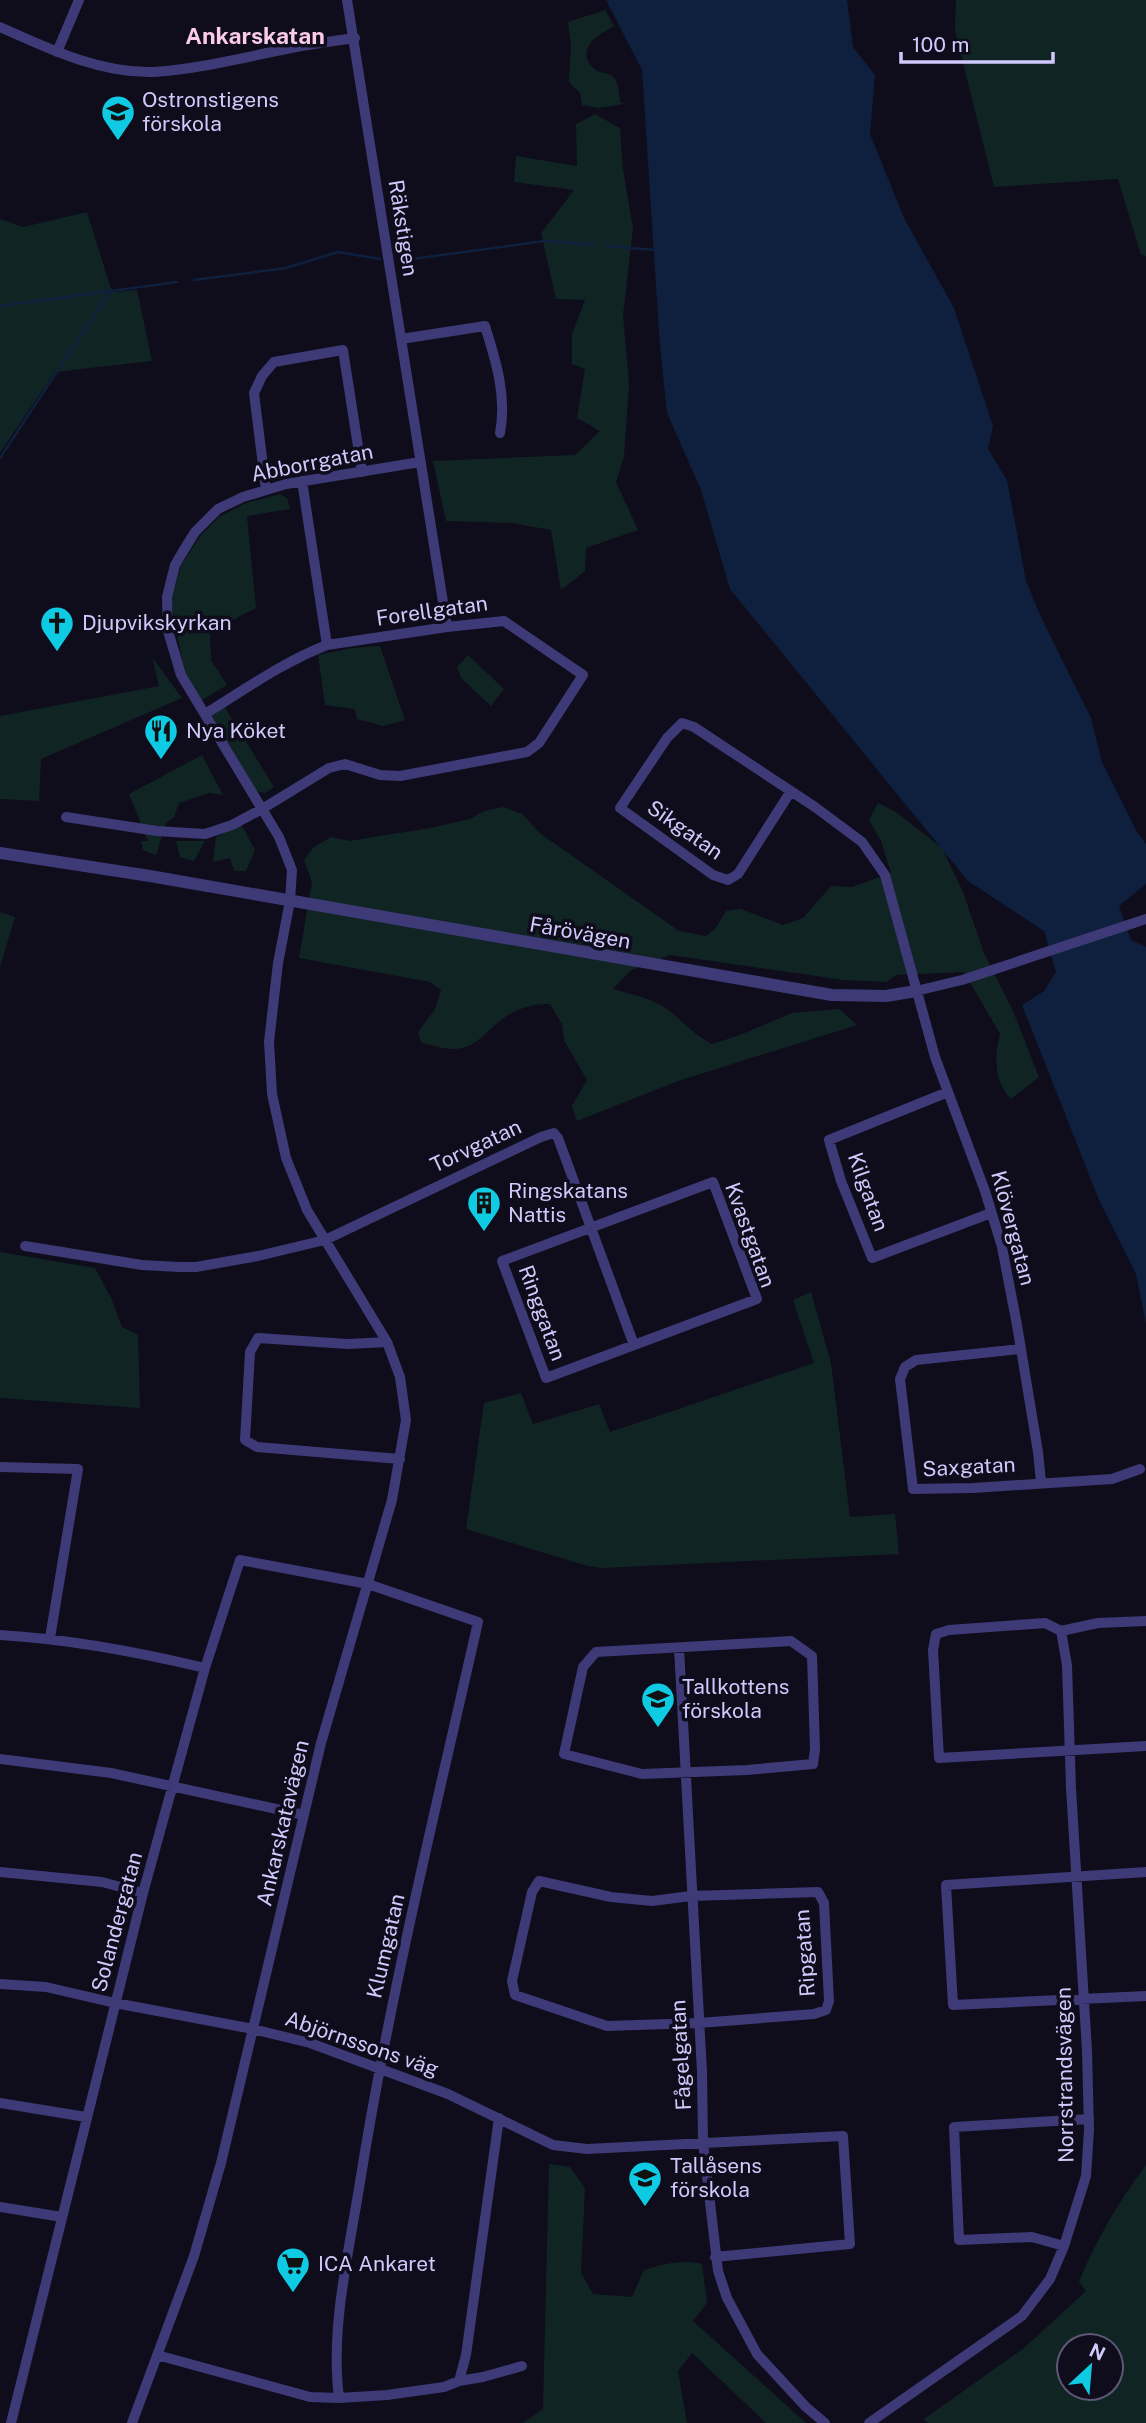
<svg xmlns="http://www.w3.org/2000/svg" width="1146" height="2423" viewBox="0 0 1146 2423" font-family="'Public Sans',sans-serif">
	<rect width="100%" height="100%" fill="#0f0c1b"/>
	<path fill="#102424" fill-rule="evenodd" d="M956 0H1146V256L1141 255 1118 179 994 187 955 30Z
		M605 10 614 26C600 34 575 48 592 67 597 73 606 72 612 76 619 81 619 94 620 102L624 104 598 108 582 105 580 93 569 82 571 46 568 22Z
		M595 114 620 128 623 169 633 229 623 315 629 384 624 457 616 482 638 530 586 548 585 571 561 590 551 530 512 523 446 521 433 461 575 455 600 431 577 418 585 369 572 364V334L585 300 556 299 541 233 574 190 514 182 516 156 577 166 576 124Z
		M87 212 112 292 137 290 152 361 55 372 0 453V219L23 227Z
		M280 494 287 498 290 509 247 516 256 608 210 632 211 660 227 685 202 700 185 677 171 600 181 565 201 535 219 517 246 503Z
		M380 646 405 720 383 726 357 719 355 709 325 705 318 655 352 648Z
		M468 655 504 689 491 706 461 678 457 667Z
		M152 657 182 698 41 759 39 801 0 799V716L159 686Z
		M224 706 274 787 265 793 254 791 210 718 213 712Z
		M202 755 223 795 209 793 179 803 174 817 166 823 156 855 143 850 141 841H148L129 794Z
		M878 803 896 812 942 848 963 892 984 953 1013 1011 1039 1077 1011 1099C994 1081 994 1057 1000 1034L964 972 896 975 887 982 844 980 670 955 631 970 613 989C631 994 652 998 667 1009 683 1021 694 1035 712 1044L740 1035 792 1013 839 1009 857 1025 678 1081 577 1121 572 1106 587 1080 564 1040 562 1024 550 1004C530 1003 510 1011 495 1025 483 1036 472 1049 454 1049 443 1049 432 1045 421 1043L418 1032 435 1009 441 990 430 982 299 958 312 882 304 860 314 847 331 837 349 841 430 828 470 819 484 811 503 807 522 814 541 834 679 931 706 936 716 928 726 911 741 909 783 925 803 918 831 886 852 887 891 873 881 841 869 820Z
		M241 824 255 850 246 871H234L230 858 213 862 216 837Z
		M176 841H205L194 861 180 857Z
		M0 912 15 917 0 967Z
		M0 1252 95 1268 112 1300 122 1327 138 1335 140 1408 0 1398Z
		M811 1292 831 1363 850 1517 895 1514 899 1554 602 1568 584 1565 466 1529 484 1403 521 1393 533 1424 599 1404 610 1432 814 1363 793 1300Z
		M549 2164 570 2167 585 2188 581 2273 593 2294 632 2297 644 2270C663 2264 682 2259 702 2264L707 2303 693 2321 806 2423H766L692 2353 678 2371 687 2423H523L543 2409Z
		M1146 2165V2423H928L924 2419 1024 2348 1086 2291 1079 2282C1095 2241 1119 2201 1146 2165ZM1111 2346V2388H1069V2346Z"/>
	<path fill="#0e203d" d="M606 0H847L853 47 875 75 870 134 904 218 954 308 993 426 988 449 1007 480 1026 581 1040 615 1091 718 1102 762 1137 832 1146 844V884L1119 906 1131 940 1146 947V1324L1136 1274 1099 1200 1022 1005 1044 991 1056 972 1044 931 968 881 730 589 701 490 667 413 660 347 642 70Z"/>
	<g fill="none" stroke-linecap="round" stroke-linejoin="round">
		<path stroke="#0e203d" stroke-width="2.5" d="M608 246 654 250
			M398 261 545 241 594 245
			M194 280 286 268 338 252 380 259
			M0 306 177 282
			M0 458 111 290"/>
		<path stroke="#3d3a77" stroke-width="10" d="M347 0 447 627
			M0 27C47 48 100 74 154 72 200 69 246 57 291 48 312 44 334 41 355 38
			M57 52 79 0
			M401 339 485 326C496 361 507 396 500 433
			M302 481 327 645
			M266 490 254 393 262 376 274 362 343 350 362 472
			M791 791 738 874 728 880 713 875 620 808 667 738 682 723 694 727 815 807 862 842 885 875 935 1057 985 1191 1002 1247 1017 1325 1038 1452 1041 1482
			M66 817 157 831 205 834 232 825 262 809 329 768 345 764 380 775 400 776 527 752 539 743 583 675 504 621 447 627 327 645C283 662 244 690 205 714
			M916 991 962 980 1146 919
			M948 1092 829 1140 841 1181 872 1258 991 1213
			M713 1182 757 1299 546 1378 502 1261Z
			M25 1246 142 1265 179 1267H196L258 1256 325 1240 541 1137 554 1133 558 1138 634 1345
			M387 1342 348 1344 258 1338 250 1352 245 1440 257 1447 400 1459
			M1021 1349 916 1360 905 1367 900 1379 913 1489 973 1488 1112 1479 1140 1469
			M0 1467 78 1469 50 1638
			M1061 1631 1045 1623 949 1630 936 1634 933 1650 939 1758 1146 1746
			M1061 1631 1098 1623 1146 1621
			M0 1635C69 1639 138 1652 205 1668
			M791 1641 812 1656 815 1749 813 1764 747 1770 642 1774 564 1754 583 1667 596 1652Z
			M679 1648 702 2072 703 2142 718 2271 727 2298 757 2354 806 2407 825 2423
			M0 1759 111 1773 304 1815
			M0 1872 102 1882 143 1893
			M1146 1872 946 1885 953 2005 1146 1996
			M539 1881 611 1897 652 1901 691 1896 818 1892 824 1903 829 2001 826 2010 814 2014 699 2023 607 2026 515 1995 512 1981 532 1892Z
			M0 1984 46 1987 115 2003 248 2028 310 2043 448 2094 553 2145 587 2149 843 2136 850 2244 715 2257
			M0 2103 86 2117
			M0 2207 62 2217
			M1064 2246 1032 2237 959 2240 954 2127 1089 2119
			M157 2355 310 2397 339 2398 387 2395 444 2387 459 2381 466 2355 499 2118
			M459 2381 483 2377 522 2366
			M11 2423 143 1893 205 1668 240 1560 368 1584 478 1622C436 1808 390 1994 360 2182 349 2252 330 2328 339 2398
			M132 2423 194 2256 221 2163 321 1743 392 1500 406 1420 400 1377 387 1342 307 1210 286 1158 272 1094 269 1042 278 963 290 901 292 870 279 837 181 675 168 631 167 597 175 565 182 553 195 532 218 509 243 497 286 484 420 462
			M869 2423 1022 2316 1050 2279 1064 2246 1086 2176 1089 2130 1087 2051 1071 1788 1067 1665 1061 1631"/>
		<path stroke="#3d3a77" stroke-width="12" d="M0 853 150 876 832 995 886 996 916 991"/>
	</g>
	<defs>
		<g id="school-pin" transform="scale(1.75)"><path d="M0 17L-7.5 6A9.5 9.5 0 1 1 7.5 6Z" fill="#0ecbe3" stroke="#0f0c1b"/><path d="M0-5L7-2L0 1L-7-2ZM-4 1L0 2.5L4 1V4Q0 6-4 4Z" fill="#111"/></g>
		<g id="church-pin" transform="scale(1.75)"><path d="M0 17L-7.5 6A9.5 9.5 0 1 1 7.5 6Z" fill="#0ecbe3" stroke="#0f0c1b"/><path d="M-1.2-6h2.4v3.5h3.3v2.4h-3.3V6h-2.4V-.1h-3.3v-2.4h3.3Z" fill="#111"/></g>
		<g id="restaurant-pin" transform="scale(1.75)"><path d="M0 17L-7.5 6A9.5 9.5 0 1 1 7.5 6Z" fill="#0ecbe3" stroke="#0f0c1b"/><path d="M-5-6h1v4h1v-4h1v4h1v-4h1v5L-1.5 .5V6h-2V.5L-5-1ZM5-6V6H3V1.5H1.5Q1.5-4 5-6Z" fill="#111"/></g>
		<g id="building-pin" transform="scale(1.75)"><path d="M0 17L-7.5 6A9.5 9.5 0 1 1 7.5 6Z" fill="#0ecbe3" stroke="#0f0c1b"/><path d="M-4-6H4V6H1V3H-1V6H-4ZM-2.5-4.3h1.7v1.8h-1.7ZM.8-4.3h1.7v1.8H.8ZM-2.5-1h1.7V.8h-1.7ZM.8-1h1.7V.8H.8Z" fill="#111"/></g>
		<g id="supermarket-pin" transform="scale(1.75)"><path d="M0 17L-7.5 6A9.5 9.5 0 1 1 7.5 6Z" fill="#0ecbe3" stroke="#0f0c1b"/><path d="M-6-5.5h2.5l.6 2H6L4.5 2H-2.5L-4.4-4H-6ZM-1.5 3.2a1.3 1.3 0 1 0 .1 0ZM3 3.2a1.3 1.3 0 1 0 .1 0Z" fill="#111"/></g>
	</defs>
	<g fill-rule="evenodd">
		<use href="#school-pin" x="118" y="112"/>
		<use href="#church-pin" x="57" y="623"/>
		<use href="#restaurant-pin" x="161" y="731"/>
		<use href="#building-pin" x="484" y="1203"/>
		<use href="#school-pin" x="658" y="1699"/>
		<use href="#school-pin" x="645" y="2178"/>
		<use href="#supermarket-pin" x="293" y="2264"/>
	</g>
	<g text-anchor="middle" stroke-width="7" stroke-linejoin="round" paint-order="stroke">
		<g font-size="21" fill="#d0c9fc" stroke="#0f0c1b" text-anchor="start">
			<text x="142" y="107">Ostronstigens<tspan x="142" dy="24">förskola</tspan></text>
			<text x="82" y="630">Djupvikskyrkan</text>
			<text x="186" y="738">Nya Köket</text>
			<text x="508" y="1198">Ringskatans<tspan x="508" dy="24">Nattis</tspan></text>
			<text x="682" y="1694">Tallkottens<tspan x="682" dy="24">förskola</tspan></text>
			<text x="670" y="2173">Tallåsens<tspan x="670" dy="24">förskola</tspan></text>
			<text x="318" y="2271">ICA Ankaret</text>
		</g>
		<g font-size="21" fill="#d0c9fc" stroke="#0f0c1b">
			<text transform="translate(403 228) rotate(81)" y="7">Räkstigen</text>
			<text transform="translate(312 463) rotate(-11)" y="7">Abborrgatan</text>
			<text transform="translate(432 611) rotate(-8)" y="7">Forellgatan</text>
			<text transform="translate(685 830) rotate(35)" y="7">Sikgatan</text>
			<text transform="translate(580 933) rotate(10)" y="7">Fårövägen</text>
			<text transform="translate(476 1146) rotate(-25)" y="7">Torvgatan</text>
			<text transform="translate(868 1192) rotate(70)" y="7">Kilgatan</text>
			<text transform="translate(1013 1228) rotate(75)" y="7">Klövergatan</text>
			<text transform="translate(750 1235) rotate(70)" y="7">Kvastgatan</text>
			<text transform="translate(542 1313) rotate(70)" y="7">Ringgatan</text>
			<text transform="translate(969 1467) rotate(-3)" y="7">Saxgatan</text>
			<text transform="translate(283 1823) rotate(-77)" y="7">Ankarskatavägen</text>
			<text transform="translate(117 1922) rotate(-75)" y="7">Solandergatan</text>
			<text transform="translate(386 1946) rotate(-77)" y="7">Klumgatan</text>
			<text transform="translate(805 1953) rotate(-94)" y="7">Ripgatan</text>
			<text transform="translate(362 2044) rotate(19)" y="7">Abjörnssons väg</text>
			<text transform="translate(681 2055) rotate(-93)" y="7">Fågelgatan</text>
			<text transform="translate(1065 2075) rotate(-91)" y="7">Norrstrandsvägen</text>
		</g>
		<g font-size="23" font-weight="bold" fill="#fccbea" stroke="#0f0c1b">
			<text x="255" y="44">Ankarskatan</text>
		</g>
	</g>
	<g transform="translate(1090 2367) rotate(26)"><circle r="33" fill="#0f0c1b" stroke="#5c5875" stroke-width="2"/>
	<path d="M0-5L12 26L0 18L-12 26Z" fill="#0ecbe3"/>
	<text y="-10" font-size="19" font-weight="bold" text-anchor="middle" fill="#d0c9fc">N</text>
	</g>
	<path d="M901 52v10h152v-10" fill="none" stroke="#d0c9fc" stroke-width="3.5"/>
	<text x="912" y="52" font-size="21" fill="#d0c9fc" stroke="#0f0c1b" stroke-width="5" paint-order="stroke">100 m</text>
</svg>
